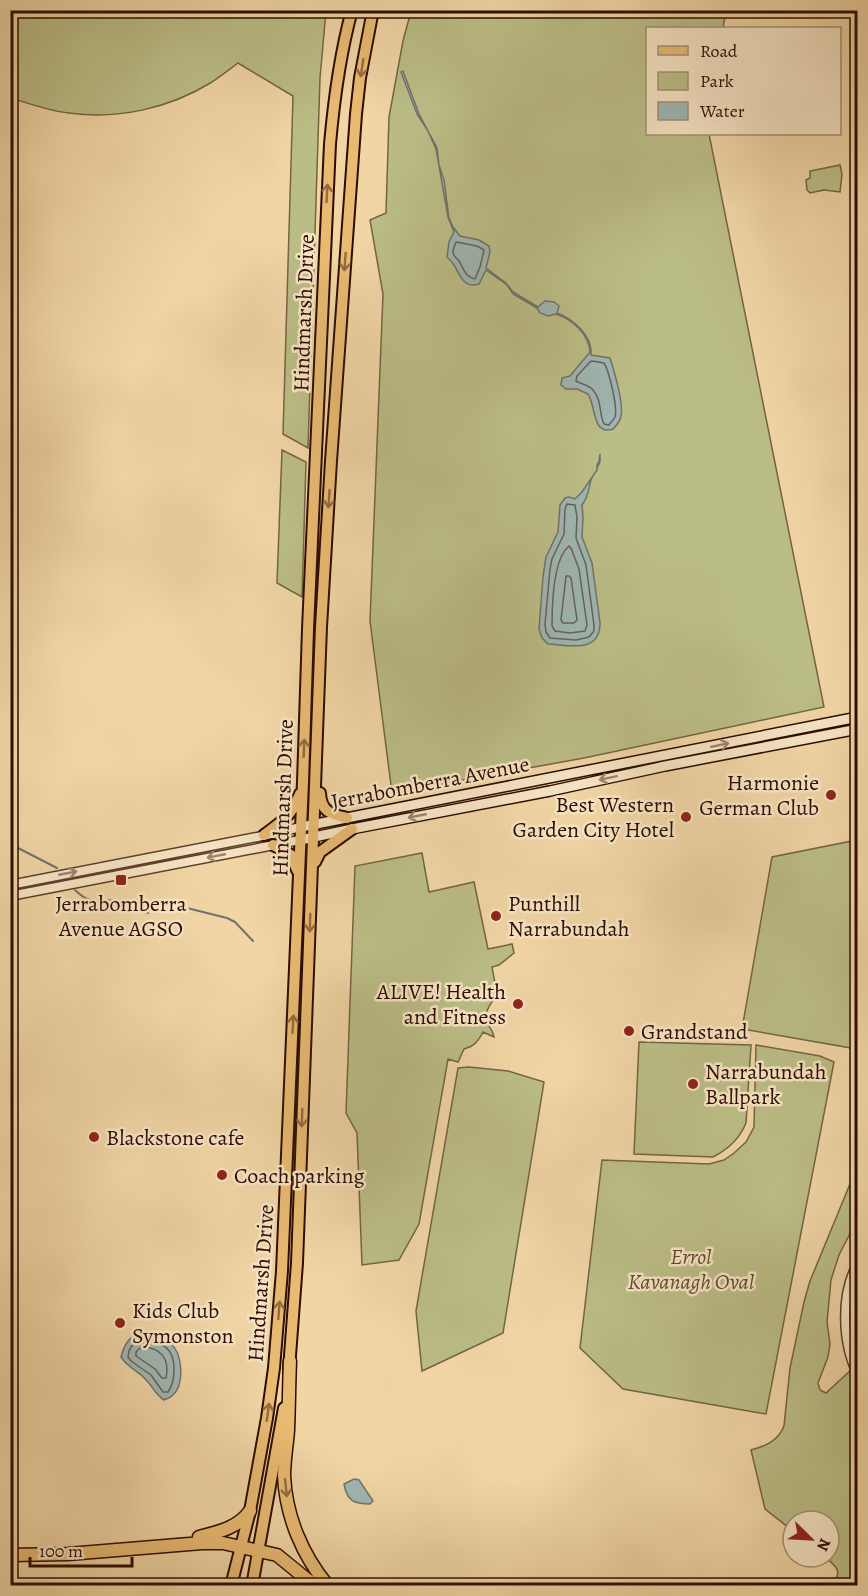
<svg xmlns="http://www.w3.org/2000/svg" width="868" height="1596" viewBox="0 0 868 1596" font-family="Alegreya,serif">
	<rect width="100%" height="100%" fill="#f1d5a5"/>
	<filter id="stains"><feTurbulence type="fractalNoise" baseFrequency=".00333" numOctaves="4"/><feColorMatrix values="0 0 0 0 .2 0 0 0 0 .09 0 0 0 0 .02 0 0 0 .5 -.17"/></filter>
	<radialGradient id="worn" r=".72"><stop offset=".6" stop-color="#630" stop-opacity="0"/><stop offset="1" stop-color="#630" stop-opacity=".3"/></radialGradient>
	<path fill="#bbbd86" stroke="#746443" stroke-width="1.5" d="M11 10 326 11 320 78 308 448 283 434 293 96 238 63C230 69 221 76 212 82 170 108 118 120 69 113 49 111 30 104 11 98Z
		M411 11H726L723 28H648V134H709L824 707 584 758 392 793 370 621 383 294 370 220 386 213 389 117 403 41Z
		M840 165 842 174 840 192 824 190 810 193 807 190 806 180 810 178V171Z
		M282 450 306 462 302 597 277 583Z
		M857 840V1049L742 1029 772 857Z
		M422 853 429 892 474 882 488 949 512 944 514 953 499 965 492 967 497 994C492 1003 482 1013 487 1023 490 1028 493 1031 494 1037L483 1032C478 1042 474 1046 464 1049L458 1062 448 1059 419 1224 399 1260 362 1265 357 1133 346 1113 355 866Z
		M639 1042 751 1045 746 1123C740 1138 727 1150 713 1157L634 1154Z
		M756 1045 820 1056 834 1062 766 1414 623 1389 580 1348 602 1160 709 1164 724 1160 734 1153 746 1142 754 1127Z
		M469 1067 508 1071 544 1082 503 1333 422 1371 416 1311 458 1068Z
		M857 1167V1220L839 1255 831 1280 827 1322 830 1344 828 1357 818 1383 820 1390 826 1393 852 1369 857 1381V1585H832C843 1571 837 1567 825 1557H829V1521H793V1531L765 1509 751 1450C766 1446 778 1441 784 1426L790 1368 804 1302 810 1281Z"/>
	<path fill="#9fb6b2" stroke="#71726b" stroke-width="1.5" d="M403 71 419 114 437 148 439 165 444 180 449 218 453 227 460 236 479 240 489 246 490 252 486 268 506 283 513 292 538 307 545 301 554 302 559 306 557 313C573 319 593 336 591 355L610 358C614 371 624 403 621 416 620 421 617 425 613 429 592 436 596 406 588 394L577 389H566L561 385 562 378 570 376 590 352C589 334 572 319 556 314L548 316 540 313 537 308 513 294 507 285 486 270 479 284C464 289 460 275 454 265 452 262 449 259 447 257L449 242 454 232 448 217 436 149 428 131 417 114 401 72Z
		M600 454V462L598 466C597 473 593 474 591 480 588 490 589 496 582 505L583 517 582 537 592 563 600 623C600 654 569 645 548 644L542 638 539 629 543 577 546 557 558 532 560 505 565 498 569 497 575 499 582 492 597 470V465L599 461Z
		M138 1333C149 1334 161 1336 170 1343 183 1353 185 1385 172 1396 170 1398 166 1399 164 1400 156 1395 153 1387 147 1381 139 1371 129 1369 121 1357 124 1345 128 1339 138 1333Z
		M354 1479 359 1480 373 1501 370 1504C354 1504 347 1501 344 1484Z"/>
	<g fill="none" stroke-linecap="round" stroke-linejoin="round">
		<path stroke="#666159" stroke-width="1.5" d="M456 242 477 246 484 250 480 267 475 279C465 277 464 269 459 261 455 256 454 258 453 252 453 248 455 245 456 242Z
			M592 361 604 363C609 371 618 407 615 417 614 420 611 422 609 425L604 424C599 414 602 400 593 390 589 385 581 384 576 381L577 376 590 362Z
			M567 504 575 505 577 517 576 538 586 565 594 625V631L589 637 576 640 550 638 546 632 545 624 550 569 552 559 564 534 565 509Z
			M569 546 571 548 579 569 587 625 585 631 570 633 555 631 552 626C552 606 553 559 569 546Z
			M566 576H569L571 578 577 620 574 623H563L561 620Z
			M140 1339C160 1340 175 1348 174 1370 174 1379 173 1385 168 1392H163L151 1375 131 1361 128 1357C128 1348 133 1343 140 1339Z
			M141 1347C161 1347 170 1359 166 1378H162L155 1369 136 1356V1352Z"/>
		<path stroke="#71726b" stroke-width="2" d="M10 833 18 848 57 868
			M75 890C95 909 99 897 121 901 130 902 139 910 148 913
			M183 907 227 918 235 922 253 941"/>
		<g stroke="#5d3e29" stroke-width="11">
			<path id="tertiary" d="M10 885 262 836 301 827
				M10 896 300 840
				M858 1263C840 1294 842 1343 858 1375"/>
		</g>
		<g stroke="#2c0c00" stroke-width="12">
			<path id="secondary" d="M301 827 858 717
				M300 840 352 829 550 791 665 766 858 729"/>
		</g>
		<g stroke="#2c0c00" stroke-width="14">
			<path id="primary" d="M320 793C321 812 331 814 347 818
				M264 835C282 822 292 815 300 794
				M273 845 291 855 297 870
				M315 862 320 852 352 829
				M289 1369 297 1263 321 627 331 461 356 114 360 78 373 10
				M231 1586 250 1511 267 1418 274 1368 282 1271 303 782 308 629 330 144C334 99 340 54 352 10
				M252 1586 284 1408"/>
		</g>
		<g stroke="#2c0c00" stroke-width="15">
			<path id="motorway" d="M290 1361C289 1384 289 1407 288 1430 287 1445 284 1460 284 1476 286 1516 302 1555 328 1586
				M199 1537C218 1532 238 1528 250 1511
				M10 1555 68 1554 202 1543H223L277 1555 315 1586
				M10 1585 12 1586"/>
		</g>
		<use href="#tertiary" stroke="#f6e4c4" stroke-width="8"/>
		<use href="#secondary" stroke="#f6e4c4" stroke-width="9"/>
		<use href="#primary" stroke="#e8ba72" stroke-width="10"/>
		<use href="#motorway" stroke="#e8ba72" stroke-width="12"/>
	</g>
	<defs><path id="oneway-shaft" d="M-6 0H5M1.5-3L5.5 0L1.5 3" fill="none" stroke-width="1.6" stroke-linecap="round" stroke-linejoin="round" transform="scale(1.5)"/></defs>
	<g stroke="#936c3f">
		<use href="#oneway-shaft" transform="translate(362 68) rotate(99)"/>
		<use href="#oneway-shaft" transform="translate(327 193) rotate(-87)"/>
		<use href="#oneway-shaft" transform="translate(345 262) rotate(94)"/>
		<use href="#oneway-shaft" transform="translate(329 499) rotate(94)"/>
		<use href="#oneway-shaft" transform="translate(304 748) rotate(-88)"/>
		<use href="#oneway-shaft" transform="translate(310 923) rotate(92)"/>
		<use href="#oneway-shaft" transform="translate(293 1024) rotate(-87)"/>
		<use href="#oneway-shaft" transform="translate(302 1118) rotate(92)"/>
		<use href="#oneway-shaft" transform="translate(279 1310) rotate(-86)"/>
		<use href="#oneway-shaft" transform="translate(268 1412) rotate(-82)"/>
		<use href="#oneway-shaft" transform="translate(286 1488) rotate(84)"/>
	</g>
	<g stroke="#9b836c">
		<use href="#oneway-shaft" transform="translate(720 745) rotate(-12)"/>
		<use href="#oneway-shaft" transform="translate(608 778) rotate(168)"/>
		<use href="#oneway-shaft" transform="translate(417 816) rotate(169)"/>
		<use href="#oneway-shaft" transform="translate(216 856) rotate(169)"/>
		<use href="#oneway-shaft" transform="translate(68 873) rotate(-11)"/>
	</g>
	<g fill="#8f2418" stroke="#f6e4c4" stroke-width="2">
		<circle cx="831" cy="795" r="6"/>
		<circle cx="686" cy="817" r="6"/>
		<rect x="115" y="874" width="12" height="12" rx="3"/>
		<circle cx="496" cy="916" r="6"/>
		<circle cx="518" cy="1004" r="6"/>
		<circle cx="629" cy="1031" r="6"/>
		<circle cx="693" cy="1084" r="6"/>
		<circle cx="94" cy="1137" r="6"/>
		<circle cx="222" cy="1175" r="6"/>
		<circle cx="120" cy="1323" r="6"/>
	</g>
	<g text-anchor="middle" stroke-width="5" stroke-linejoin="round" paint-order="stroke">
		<g font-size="22" fill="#2c0c00" stroke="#f6e4c4">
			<text transform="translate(303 313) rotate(-88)" y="8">Hindmarsh Drive</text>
			<text transform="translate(430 782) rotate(-11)" y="8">Jerrabomberra Avenue</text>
			<text transform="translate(282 798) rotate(-88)" y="8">Hindmarsh Drive</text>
			<text transform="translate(260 1283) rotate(-86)" y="8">Hindmarsh Drive</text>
		</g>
		<g font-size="22" fill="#2c0c00" stroke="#f6e4c4" text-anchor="start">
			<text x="819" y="790" text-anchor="end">Harmonie<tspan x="819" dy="25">German Club</tspan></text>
			<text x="674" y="812" text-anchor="end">Best Western<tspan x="674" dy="25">Garden City Hotel</tspan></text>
			<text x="121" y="911" text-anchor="middle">Jerrabomberra<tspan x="121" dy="25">Avenue AGSO</tspan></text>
			<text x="508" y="911">Punthill<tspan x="508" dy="25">Narrabundah</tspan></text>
			<text x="506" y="999" text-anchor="end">ALIVE! Health<tspan x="506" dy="25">and Fitness</tspan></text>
			<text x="641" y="1039">Grandstand</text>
			<text x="705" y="1079">Narrabundah<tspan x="705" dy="25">Ballpark</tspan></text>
			<text x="106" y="1145">Blackstone cafe</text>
			<text x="234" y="1183">Coach parking</text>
			<text x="132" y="1318">Kids Club<tspan x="132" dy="25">Symonston</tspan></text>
		</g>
		<g font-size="22" font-style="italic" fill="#5e4a2f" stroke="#f6e4c4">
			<text x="691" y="1264">Errol<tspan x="691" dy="25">Kavanagh Oval</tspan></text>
		</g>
	</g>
	<rect width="868" height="1596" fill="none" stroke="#f1d5a5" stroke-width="36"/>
	<rect x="12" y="12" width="844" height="1572" fill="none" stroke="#2c0c00" stroke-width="3"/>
	<rect x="18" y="18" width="832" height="1560" fill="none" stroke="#2c0c00" stroke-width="1.5"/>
	<rect x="646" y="27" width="195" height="108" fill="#f6e4c4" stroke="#a58e76" stroke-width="1.5"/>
	<rect x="658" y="46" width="30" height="9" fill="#e8ba72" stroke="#a58e76" stroke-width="1.5"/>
	<text x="700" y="57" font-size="18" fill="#2c0c00">Road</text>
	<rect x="658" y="72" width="30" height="18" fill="#bbbd86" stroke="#a58e76" stroke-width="1.5"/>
	<text x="700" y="87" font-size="18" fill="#2c0c00">Park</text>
	<rect x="658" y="102" width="30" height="18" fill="#9fb6b2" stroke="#a58e76" stroke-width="1.5"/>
	<text x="700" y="117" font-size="18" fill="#2c0c00">Water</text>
	<g transform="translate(811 1539) rotate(114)"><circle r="28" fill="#f6e4c4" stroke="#a58e76" stroke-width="1.5"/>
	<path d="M0-4.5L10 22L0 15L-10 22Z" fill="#8f2418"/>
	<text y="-9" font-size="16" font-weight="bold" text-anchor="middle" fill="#2c0c00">N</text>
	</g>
	<path d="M30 1557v9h102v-9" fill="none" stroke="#2c0c00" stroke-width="3"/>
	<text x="39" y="1557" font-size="18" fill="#2c0c00" stroke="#f6e4c4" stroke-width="4.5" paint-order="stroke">100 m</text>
	<rect width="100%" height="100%" filter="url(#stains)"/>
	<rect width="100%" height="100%" fill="url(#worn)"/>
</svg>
